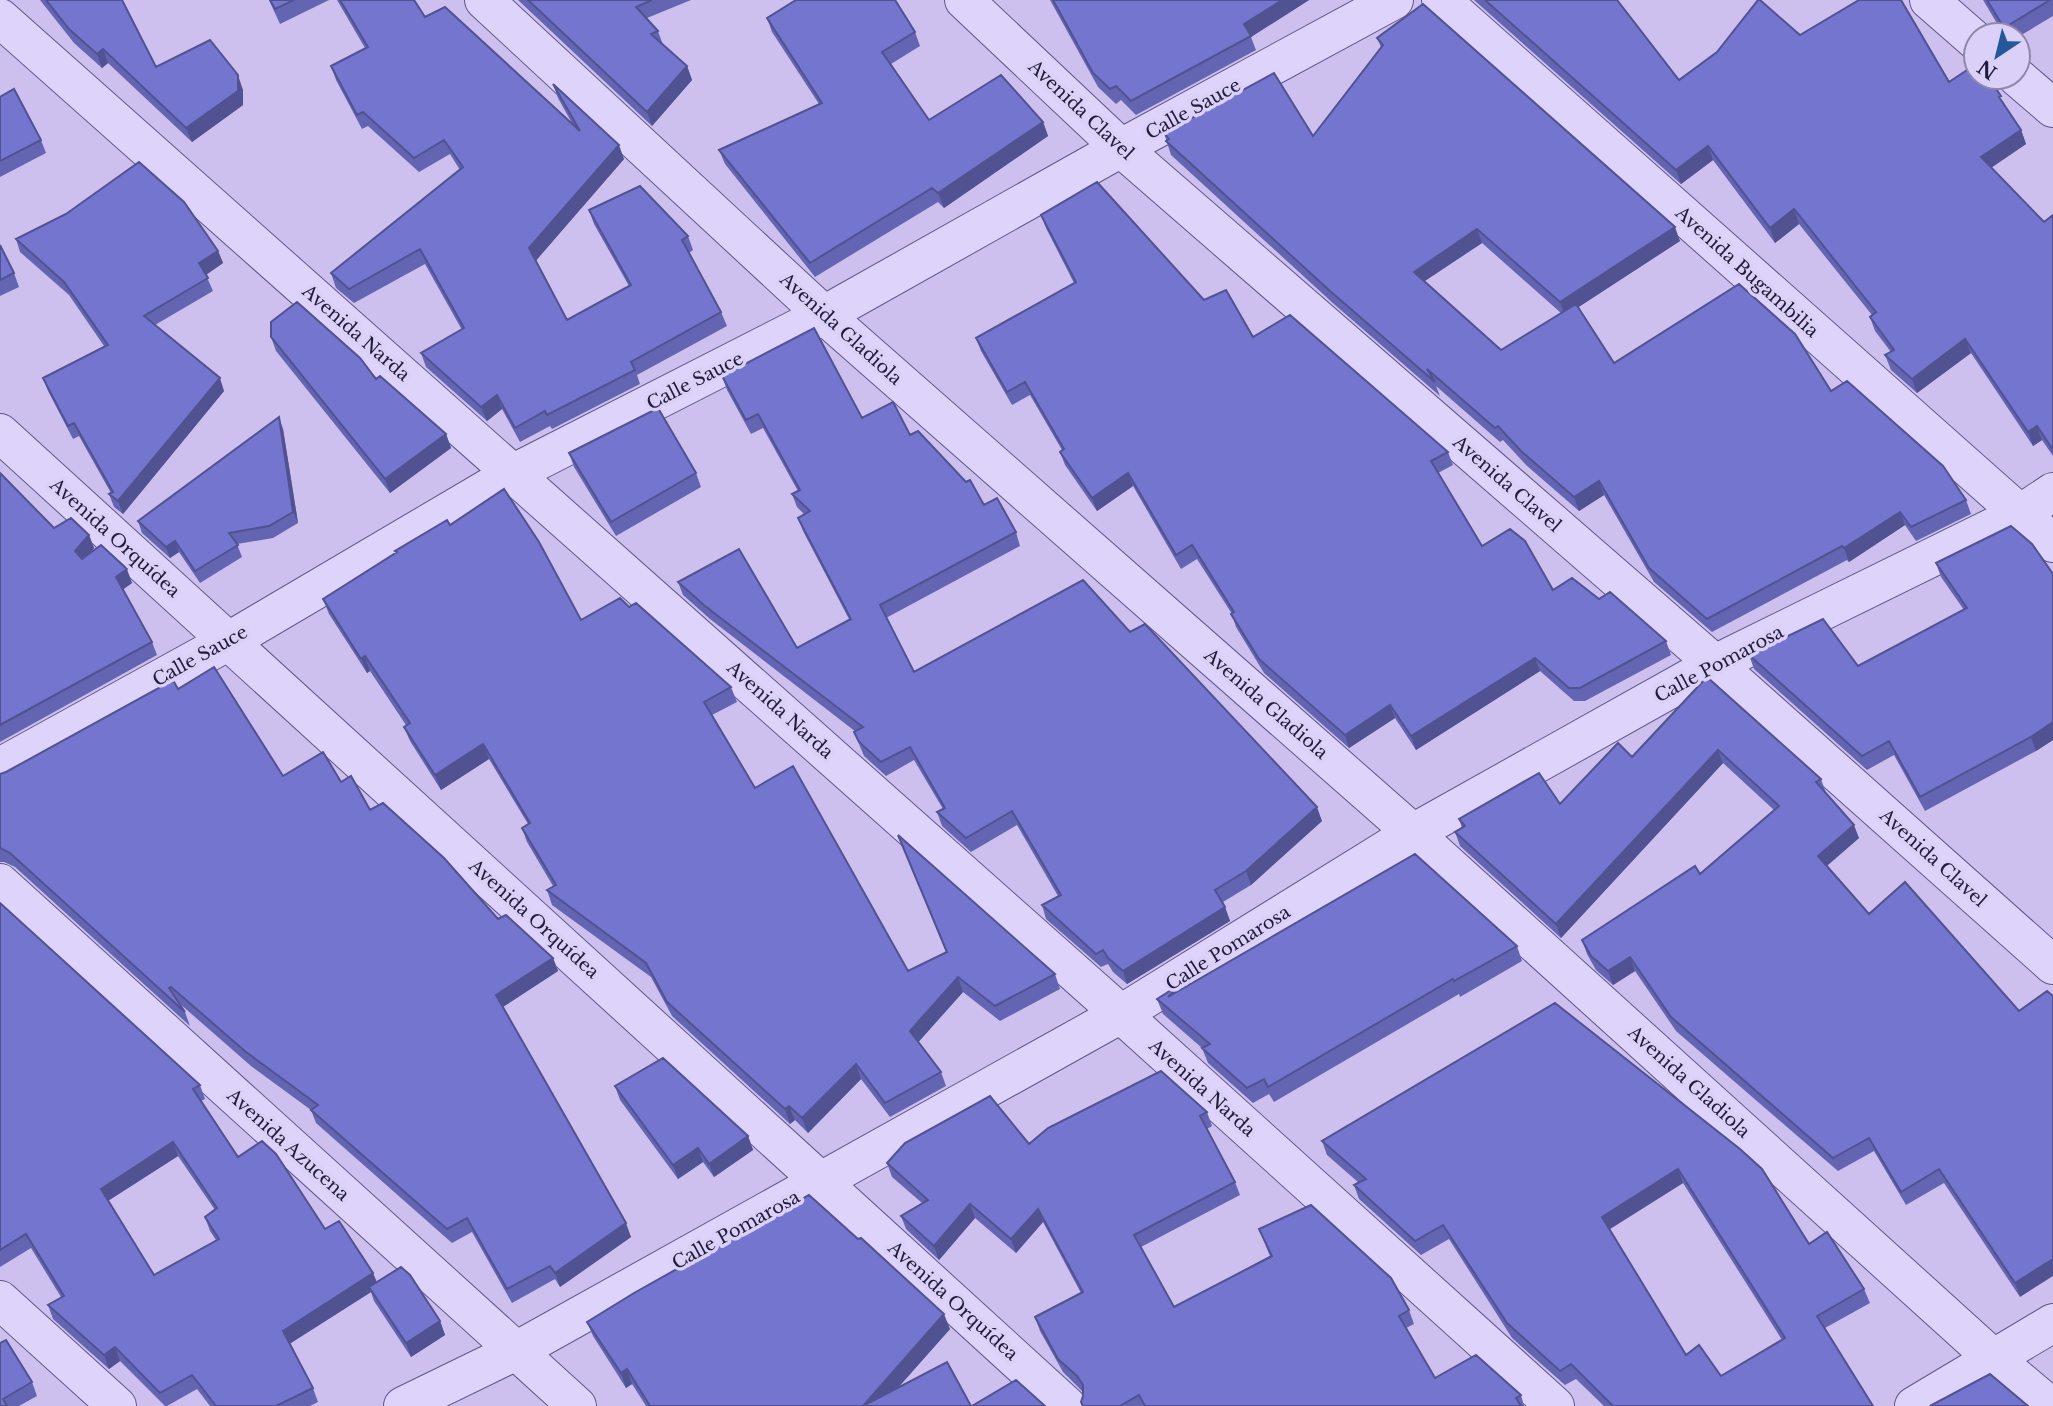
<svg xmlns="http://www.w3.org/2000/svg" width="2053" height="1406" viewBox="0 0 2053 1406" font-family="'Libre Baskerville',serif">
	<rect width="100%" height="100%" fill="#cdc0ef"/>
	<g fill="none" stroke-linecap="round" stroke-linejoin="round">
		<g stroke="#5d5789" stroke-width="40">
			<path id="street" d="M484 0 824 315 1413 833 1993 1358 2050 1406
				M964 0 1121 148 1715 664 2053 965
				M1441 0 2053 543
				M1929 0 1976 41
				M0 18 1121 1014 1555 1406
				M2017 77 2053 108
				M0 433 1067 1406
				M0 767 229 641 514 473 824 315 1121 148 1394 0
				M0 883 577 1406
				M0 1300 117 1406
				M403 1406 516 1351 1121 1014 1413 833 1715 664 2020 514 2053 492
				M1914 1406 2053 1323"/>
		</g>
		<use href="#street" stroke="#ded3fa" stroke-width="38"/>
	</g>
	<path fill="#6465b2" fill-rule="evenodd" d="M40 0H122L156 67 243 90V105L192 142 108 63 102 68 74 43Z
		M269 0H329L280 24Z
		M337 0H414L425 17 573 125 558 98 553 84 624 159 535 261 567 320 629 286 594 224 589 210 688 236 693 250 689 253 721 312 727 326 637 375 640 384 552 429 550 426 520 442 502 409 487 421 426 367 421 353 462 330 425 264 354 303 336 288 331 273 460 170 450 154 419 172 368 126 362 129 336 80 331 66 365 48Z
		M518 0H691L647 18 658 31 663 45 687 66 692 80 652 126Z
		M1050 0H1309L1251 37 1256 50 1136 115 1121 100 1116 104 1098 87Z
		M1474 0H1617L1679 80 1800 35 1949 82 2005 107 2021 130 2026 144 1991 168 2044 222 2053 215V456L2042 440 2033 446 1971 353 1917 393 1891 370 1885 355 1891 352 1875 331 1870 317 1872 315 1799 224 1775 243 1713 160 1681 184Z
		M1983 0H2053V16L2018 37V35H2004Z
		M767 18 915 32 920 46 891 64 929 120 1043 122 1048 136 944 208 938 202 815 277 725 164 719 150 819 104 772 32Z
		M1377 38 1680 241 1578 307 1614 363 1831 391 1966 500 1971 514 1916 541 1905 525 1849 562 1847 560 1712 632 1654 582 1604 495 1579 511 1526 465 1503 440 1500 442 1436 386 1440 396 1335 305 1171 155 1164 133 1313 136 1381 47ZM1482 243 1561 313 1501 350 1424 281Z
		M0 97 41 140 46 153 0 177Z
		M1041 215 1204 300 1253 337 1448 452 1453 465 1438 473 1482 546 1553 590 1599 599 1666 641 1671 655 1585 701H1574L1540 671 1416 750 1395 718 1349 748 1264 673 1236 627 1232 614 1197 559 1181 569 1133 486 1097 511 1065 465 1060 452 1062 450 1030 395 1012 405 981 351 976 338 1074 283 1046 228Z
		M16 239 218 251 223 263 206 275 213 291 155 325 224 391 123 514 114 507 109 494 111 493 79 436 73 439 48 391 43 378 104 346 69 295 20 252Z
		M0 245 14 273 19 287 0 296Z
		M271 337 376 379 446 434 451 448 390 493 276 351Z
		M722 376 862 418 910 435 984 505 1016 532 1020 546 886 618 914 672 1130 632 1322 821 1251 885 1223 902 1230 921 1127 984 1113 972 1108 964 1101 967 1046 919 1042 905 1058 896 1017 825 971 852 942 826 937 812 943 809 914 760 886 776 864 756 854 732H856L710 619 683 595 678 582 797 648 849 619 803 531 798 518 804 514 797 507 792 494 798 491 763 428 751 434 727 390Z
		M283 429 298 523 273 538 237 544 242 557 200 583 179 552 170 558 142 533 138 521Z
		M569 453 696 473 701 487 616 536 574 467Z
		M0 473 54 528 89 535 94 548 91 553 132 583 123 589 152 642 157 655 0 742Z
		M450 525 581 620 629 607 731 687 737 702 712 715 755 788 908 971 946 952 898 835 1055 974 1060 989 1000 1021 963 992 918 1042 941 1072 946 1086 890 1117 861 1079 808 1133 795 1120 790 1124 672 1016 651 977 552 905 547 890 553 886 527 842 522 828 528 824 489 759 441 790 410 741 404 727 406 725 370 671 367 673 329 614 323 599 396 553 395 551Z
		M1936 563 2053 574V740L2036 751 1925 811 1894 755 1867 770 1754 669 1749 655 1858 666 1964 610 1941 577Z
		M1707 677 1821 779 1826 793 1859 838 1827 866 1869 914 1905 882 2020 1297 1944 1183 1906 1205 1874 1151 1838 1171 1676 1031 1635 971 1613 985 1596 970 1587 954 1582 940 1700 874 1774 810 1723 763 1561 938 1460 846 1455 832 1462 828 1459 819 1560 804 1632 757Z
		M178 689 283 776 341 782 370 810 498 919 553 958 558 971 503 1007 631 1237 560 1287 555 1279 512 1303 472 1232 452 1243 316 1123 311 1110 251 1066 179 1003 185 1012 190 1026 15 867 4 862H0V774L6 772Z
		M0 903 200 1085 205 1099 201 1101 238 1157 325 1229 373 1273 377 1282 440 1321 445 1335 411 1357 374 1301 371 1292 290 1343 313 1388 318 1402 310 1406H210L197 1389 167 1406H165L120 1361 109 1369 53 1319 48 1305 61 1297 31 1248 0 1267ZM178 1156 215 1210 205 1217 210 1231 216 1240 154 1275 108 1201Z
		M1517 946 1522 961 1460 997 1459 994 1274 1102 1269 1094 1253 1103 1208 1063 1202 1048 1163 1014 1157 999 1181 990Z
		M1555 1003 1809 1244 1864 1289 1870 1303 1825 1328 1873 1406H1604L1576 1379 1565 1385 1512 1338 1449 1239 1421 1255 1359 1199 1354 1185 1359 1183 1327 1155 1322 1141ZM1683 1183 1782 1340 1721 1376 1686 1355 1609 1229Z
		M615 1086 748 1136 753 1150 714 1177 703 1162 678 1179 620 1100Z
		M1207 1112 1212 1126 1207 1129 1235 1182 1240 1195 1141 1247 1174 1307 1270 1256 1259 1229 1409 1310 1414 1324 1406 1328 1435 1378 1521 1395 1524 1406H1082L1081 1402 1083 1396V1392L1063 1372 1040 1331 1035 1317 1081 1293 1043 1222 1016 1253 975 1218 939 1260 906 1229 901 1216 922 1203 892 1177 887 1163 1029 1144Z
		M587 1322 950 1329 897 1388 971 1406H646L632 1384 626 1388 593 1336Z
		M0 1343 32 1382 37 1396 19 1406H0Z"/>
	<path fill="#515291" d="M1282 0H1309L1251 37 1244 24Z
		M103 49 108 63 102 68 97 54Z
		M687 66 692 80 652 126 647 112Z
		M238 75 243 90V105L192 142 186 128Z
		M1043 122 1048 136 944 208 938 193Z
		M2021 130 2026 144 1986 171 1981 157Z
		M619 145 624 159 534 263 529 248Z
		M1708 146 1713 160 1681 184 1676 170Z
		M1794 209 1799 224 1775 243 1770 228Z
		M1675 227 1680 241 1565 316 1560 302Z
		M1477 229 1482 243 1419 285 1414 272Z
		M218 251 223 263 204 276 199 263Z
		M1965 339 1971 353 1917 393 1912 379Z
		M220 378 224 391 123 514 118 501Z
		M497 395 502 409 487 421 481 407Z
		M279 417 283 429 298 523 293 512Z
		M2037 426 2042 440 2033 446 2028 432Z
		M446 434 451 448 390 493 385 479Z
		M1128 473 1133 486 1097 511 1092 498Z
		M1599 481 1604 495 1579 511 1574 497Z
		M1900 512 1905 525 1849 562 1844 548Z
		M89 535 94 548 80 565 75 551Z
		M175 541 179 552 170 558 166 547Z
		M127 569 132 583 121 591 116 577Z
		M365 656 370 671 367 673 361 659Z
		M1535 658 1540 671 1416 750 1411 736Z
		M1390 705 1395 718 1349 748 1345 735Z
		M2053 722V740L2036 751 2031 737Z
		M483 744 489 759 441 790 435 775Z
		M1718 750 1723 763 1561 938 1556 924Z
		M1317 807 1322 821 1251 885 1246 871Z
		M1854 825 1859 838 1823 869 1818 856Z
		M1225 907 1230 921 1127 984 1123 971Z
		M1630 957 1635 971 1613 985 1608 971Z
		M553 958 558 971 501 1008 496 995Z
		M958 977 963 992 915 1046 910 1031Z
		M1179 985 1184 1000 1168 997Z
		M856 1064 861 1079 808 1133 802 1118Z
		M789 1106 795 1120 790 1124 785 1109Z
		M748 1136 753 1150 714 1177 709 1164Z
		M173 1142 178 1156 106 1202 101 1189Z
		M698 1148 703 1162 678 1179 673 1165Z
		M1678 1169 1683 1183 1607 1231 1602 1217Z
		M970 1204 975 1218 939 1260 934 1246Z
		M1038 1209 1043 1222 1016 1253 1011 1239Z
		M626 1223 631 1237 560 1287 555 1273Z
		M2053 1259V1276L2020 1297 2015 1283Z
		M373 1273 378 1287H369L371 1292 288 1345 283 1331Z
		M944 1314 950 1329 882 1406H863Z
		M440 1321 445 1335 411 1357 406 1343Z
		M115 1347 120 1361 109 1369 104 1355Z
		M627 1369 632 1384 626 1388 621 1373Z"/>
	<path fill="#7475cf" stroke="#515291" stroke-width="2" fill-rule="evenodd" d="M46 0H122L156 67 210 40 238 75V91L186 128 103 49 97 54 69 29Z
		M270 0H294L275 9Z
		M340 0H414L425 17 445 7 580 131 553 84 619 145 529 248 567 320 631 285 589 210 640 186 688 236 682 240 721 312 631 362 635 370 547 415 545 411 515 428 497 395 481 407 421 353 464 328 420 249 349 289 331 273 463 167 444 140 414 158 363 112 357 115 331 66 368 47Z
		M528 0H652L636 7 658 31 651 34 687 66 647 112Z
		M796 0H895L915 32 882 52 929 120 1001 75 1043 122 938 193 932 188 810 263 719 150 822 103 767 18Z
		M1053 0H1282L1244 24 1251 36 1131 101 1116 86 1110 89 1093 73Z
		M1485 0H1617L1679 80 1717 52 1758 0H1760L1800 35 1859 0H1901L1949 82 1976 64V77H1988L2001 96 1999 97 2021 130 1981 157 2044 222 2053 215V450L2037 426 2028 432 1965 339 1912 379 1885 355 1894 350 1870 317 1876 312 1794 209 1770 228 1708 146 1676 170Z
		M1987 0H2050L2004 28Z
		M1423 4 1675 227 1560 302 1477 229 1414 272 1501 350 1576 304 1614 363 1739 284 1795 334 1831 391 1847 381 1943 466 1966 500 1911 527 1900 512 1844 548 1842 546 1707 619 1649 568 1599 481 1574 497 1521 451 1498 426 1495 428 1427 369 1435 382 1330 291 1166 141 1169 139 1164 133 1274 73 1313 136 1383 45 1377 38Z
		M14 89 41 140 0 161V97Z
		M139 162 184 202 218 251 199 263 208 278 144 316 220 378 118 501 109 494 113 492 74 423 68 426 43 378 108 345 64 282 16 239 66 214Z
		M1097 182 1204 300 1226 290 1253 337 1290 315 1448 452 1431 461 1482 546 1510 529 1525 541 1553 590 1572 578 1599 599 1610 592 1666 641 1580 688H1569L1535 658 1411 736 1390 705 1345 735 1259 659 1231 614 1234 612 1192 545 1176 555 1128 473 1092 498 1060 452 1064 449 1025 382 1007 392 976 338 1076 282 1041 215Z
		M0 245 14 273 0 280Z
		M297 302 360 358 376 379 380 376 446 434 385 479 271 337V322Z
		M814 328 862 418 893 402 910 435 918 431 966 482 970 480 984 505 997 498 1016 532 880 605 914 672 1083 580 1130 632 1145 624 1317 807 1246 871 1215 890 1225 907 1123 971 1108 958 1103 950 1096 954 1042 905 1061 895 1012 811 966 838 937 812 945 808 910 747 881 762 859 742 854 732 863 727 705 606 678 582 739 549 797 648 851 619 798 518 810 511 792 494 800 490 758 414 746 420 722 376Z
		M658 408 696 473 611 522 569 453Z
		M279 417 293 512 269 526 229 533 238 545 195 571 175 541 166 547 138 521Z
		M0 473 54 528 71 518 89 535 75 551 82 559 101 545 127 569 116 577 152 642 0 725Z
		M504 489 539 542 581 620 620 598 629 607 636 603 731 687 704 702 755 788 793 766 908 971 947 952 898 835 1055 974 995 1006 958 977 910 1031 941 1072 885 1103 856 1064 802 1118 789 1106 785 1109 667 1002 646 963 547 890 556 885 522 828 530 823 483 744 435 775 404 727 410 723 365 656 361 659 323 599 397 552 395 551 447 520 450 525Z
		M2011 526 2032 544 2053 574V722L2031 737 1920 797 1889 741 1862 756 1749 655 1823 619 1858 666 1967 608 1936 563Z
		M214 667 283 776 323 752 341 782 351 776 370 810 383 803 444 858 498 919 506 915 553 958 496 995 626 1223 555 1273 550 1266 507 1289 467 1218 447 1229 311 1110 318 1105 246 1052 171 987 169 988 185 1012 10 853 0 848V774L6 772 173 680 178 689Z
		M1707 677 1821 779 1816 782 1854 825 1818 856 1869 914 1905 882 2019 1011 2047 991 2053 996V1259L2015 1283 1939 1169 1901 1192 1869 1138 1833 1158 1671 1017 1630 957 1608 971 1591 956 1582 940 1695 866 1700 874 1779 806 1718 750 1556 924 1455 832 1465 826 1459 819 1539 773 1560 804 1618 743 1632 757Z
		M1415 854 1517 946 1454 981 1453 979 1268 1087 1264 1079 1247 1088 1202 1048 1210 1044 1157 999 1179 985 1168 997Z
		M0 903 200 1085 193 1089 238 1157 262 1141 276 1154 325 1229 339 1221 373 1273 283 1331 313 1388 276 1406H216L192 1375 160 1393 115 1347 104 1355 48 1305 64 1296 26 1234 0 1250ZM173 1142 217 1208 205 1217 219 1239 154 1275 101 1189Z
		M1555 1003 1740 1149 1762 1169 1809 1244 1827 1232 1864 1289 1817 1316 1873 1406H1613L1571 1364 1560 1371 1507 1323 1443 1225 1415 1241 1354 1185 1366 1179 1322 1141ZM1678 1169 1785 1338 1721 1376 1699 1345 1686 1355 1602 1217Z
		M663 1058 748 1136 709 1164 698 1148 673 1165 615 1086Z
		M1161 1071 1207 1112 1200 1116 1235 1182 1134 1235 1174 1307 1272 1256 1259 1229 1311 1205 1391 1278 1409 1310 1399 1316 1435 1378 1476 1355 1521 1395 1516 1398 1521 1406H1145L1139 1395 1120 1406H1083L1081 1402 1083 1396V1385L1077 1376 1058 1359 1035 1317 1083 1292 1038 1209 1011 1239 970 1204 934 1246 901 1216 928 1200 887 1163 905 1143 990 1096 1029 1144 1048 1128Z
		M809 1195 858 1239 861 1238 944 1314 863 1406H650L627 1369 621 1373 587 1322 634 1293Z
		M401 1267 410 1275 440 1321 406 1343 369 1287Z
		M6 1340 32 1382 3 1399 7 1406H0V1343Z
		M947 1362 971 1406H863Z
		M1990 1374 2028 1406H1930Z
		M1016 1380 1045 1406H972Z"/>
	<g text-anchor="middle" stroke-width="7" stroke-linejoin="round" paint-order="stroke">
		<g font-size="18" fill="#1e1c38" stroke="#dbd0f7">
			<text transform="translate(1193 109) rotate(-29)" y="6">Calle Sauce</text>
			<text transform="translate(1081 110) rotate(43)" y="6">Avenida Clavel</text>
			<text transform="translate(1747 272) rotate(42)" y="6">Avenida Bugambilia</text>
			<text transform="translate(841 329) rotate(42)" y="6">Avenida Gladiola</text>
			<text transform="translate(356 333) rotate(41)" y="6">Avenida Narda</text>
			<text transform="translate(695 381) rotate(-27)" y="6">Calle Sauce</text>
			<text transform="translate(1507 484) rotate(41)" y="6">Avenida Clavel</text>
			<text transform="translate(115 538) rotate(42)" y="6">Avenida Orquídea</text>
			<text transform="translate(200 656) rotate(-29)" y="6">Calle Sauce</text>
			<text transform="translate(1719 664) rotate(-28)" y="6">Calle Pomarosa</text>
			<text transform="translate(1266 704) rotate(41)" y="6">Avenida Gladiola</text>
			<text transform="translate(780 710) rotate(42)" y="6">Avenida Narda</text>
			<text transform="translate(1933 858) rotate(42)" y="6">Avenida Clavel</text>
			<text transform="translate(534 919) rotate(42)" y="6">Avenida Orquídea</text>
			<text transform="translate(1228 948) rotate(-32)" y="6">Calle Pomarosa</text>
			<text transform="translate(1689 1082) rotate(42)" y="6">Avenida Gladiola</text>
			<text transform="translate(1202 1088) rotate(42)" y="6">Avenida Narda</text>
			<text transform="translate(288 1145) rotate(42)" y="6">Avenida Azucena</text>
			<text transform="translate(736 1230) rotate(-29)" y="6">Calle Pomarosa</text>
			<text transform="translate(953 1301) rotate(42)" y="6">Avenida Orquídea</text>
		</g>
	</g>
	<g transform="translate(1997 56) rotate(215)"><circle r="33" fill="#dbd0f7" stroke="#8f88ab" stroke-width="2"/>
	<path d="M0-5L12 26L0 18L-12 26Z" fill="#25589a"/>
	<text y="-10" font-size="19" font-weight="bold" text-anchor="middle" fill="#1e1c38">N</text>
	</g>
</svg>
